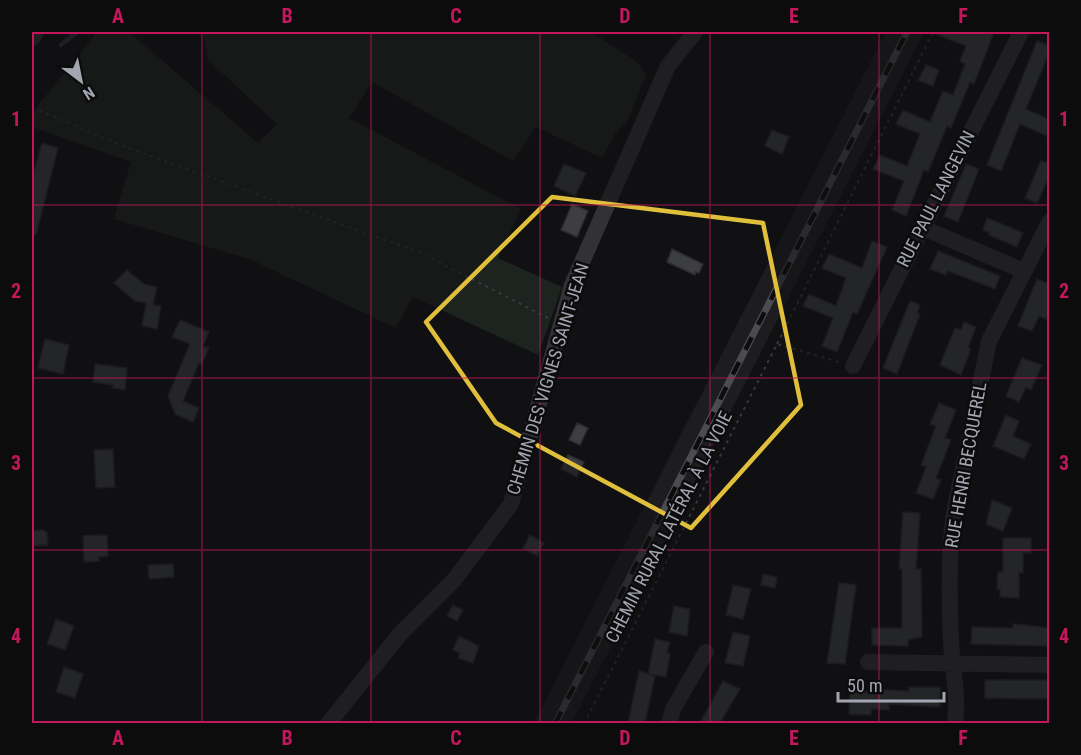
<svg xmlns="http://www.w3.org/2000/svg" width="1081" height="755" viewBox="0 0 1081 755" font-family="'Roboto Condensed',sans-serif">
	<rect width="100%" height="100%" fill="#111012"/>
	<path fill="#1d1d1f" d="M886 32H924L572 723H534Z"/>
	<path fill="#1d241f" d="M97 32H129L258 143 277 124 208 60 203 32H591L636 61 646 74 628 121 615 134 602 158 536 127 513 161 372 82 349 118 521 209 498 258 562 287 538 355 413 297 396 328 249 259 114 219 131 162 32 127V113Z"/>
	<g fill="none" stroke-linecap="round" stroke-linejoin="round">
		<path stroke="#2b3139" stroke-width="4.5" d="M61 45 77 32"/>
	</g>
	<path fill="#3d3e42" stroke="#2b2b2e" stroke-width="1.5" d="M931 32H994L974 84 970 82 951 128 947 126 928 172 924 170 906 216 892 210 904 181 873 169 880 155 907 166 920 134 896 124 903 110 930 122 943 91 953 95 965 64 960 61 966 46Z
		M1037 41 1050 46V50L1026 109 1050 120V137L1020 124 1001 171 987 165Z
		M926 65 939 70 933 86 918 80Z
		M772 130 789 137 782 154 765 146Z
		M42 143 58 148 36 235 32 234V179Z
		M1041 160 1050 164V175L1037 203 1025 198Z
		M564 164 586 173 575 196 554 186Z
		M966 164 979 169 958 222 944 216Z
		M572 204 588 211 577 237 561 230Z
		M987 218 1023 233 1017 247 989 235 990 233 983 230Z
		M872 241 887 247 857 314 853 312 837 352 822 346 833 318 803 306 809 294 836 306 846 278 822 268 829 254 862 268Z
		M672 249 703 264 699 273 696 272 695 275 667 262Z
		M938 251 1000 276 995 289 948 271 946 275 930 269Z
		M127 270 144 284 157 287 153 305 161 306 157 329 142 326 146 303 135 301 114 283Z
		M1037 279 1050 284V310L1046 319 1039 316 1032 331 1018 326Z
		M910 301 920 305 917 313 920 314 897 374 883 368Z
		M180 320 209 332 203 346 209 348 202 364 199 363 183 401 199 408 193 422 175 414 168 396 190 344 172 337Z
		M964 322 976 327 968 348 971 349 961 375 940 365 955 328 961 330Z
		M45 339 69 345 63 374 38 368Z
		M1022 358 1042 365 1031 390 1026 387 1019 402 1006 396Z
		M95 364 127 368 125 390 112 388 113 385 93 382Z
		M939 403 956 410 945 438 951 440 936 478 941 480 933 499 916 493 926 467 921 465 936 426 930 424Z
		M1006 415 1019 421 1013 436 1031 444 1024 459 993 446Z
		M577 423 588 428 580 445 569 440Z
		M113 449 115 487 96 488 94 450Z
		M568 455 584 462 577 477 561 469Z
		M992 500 1012 508 1003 531 986 524Z
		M903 512 920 513 916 569H921L922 637 908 640V646L872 645V628H902V569H899Z
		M43 530 47 533 48 545 32 546V531Z
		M98 535H107L108 556 99 557V561L84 562 83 536Z
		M530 535 544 543 537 556 523 548Z
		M1003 538H1031V553H1023V573H1019V598L1000 597V589H997L998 572H1003Z
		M173 564 174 577 149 579 148 565Z
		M763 574 777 577 775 588 761 585Z
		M839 583 856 585 845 664 827 663Z
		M733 585 751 589 743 619 726 615Z
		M453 605 463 610 457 621 447 616Z
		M674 606 690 609 687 636 669 632Z
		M56 619 74 626 65 650 47 644Z
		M1013 624 1050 628V646L971 644 972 627 1013 628Z
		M733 632 750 636 743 666 725 663Z
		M459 636 479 646 473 663 458 658 460 653 453 650Z
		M655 639 670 642 667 652 670 654 666 677 648 674Z
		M64 667 83 674 75 698 56 692Z
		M639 671 655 676 645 723H628Z
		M985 680H1050V699L985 698Z
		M723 681 740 689 720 723H700Z
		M909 687H940V707L889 704V710L871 709V715L849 714 850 691 871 692V689L909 691Z"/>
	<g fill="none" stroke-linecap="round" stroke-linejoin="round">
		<path stroke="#38393d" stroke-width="2" stroke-dasharray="3 4.5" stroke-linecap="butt" d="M32 114 40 111 128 148 419 252 548 318
			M777 344 933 32
			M584 724 777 344 839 362"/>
		<path stroke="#323236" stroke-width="16" d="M32 38 36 32
			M921 227 1024 271
			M853 366 1021 32
			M868 662 1050 665
			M328 724 400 634 454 580 511 504 572 285 668 66 695 32
			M669 724 673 709 706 652
			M955 724C959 697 952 668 951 641 949 599 948 554 954 513L989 341 1050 221"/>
		<g stroke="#4b4c51" stroke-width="7">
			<path id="rail" d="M555 724 907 32"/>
		</g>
		<use href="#rail" stroke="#0c0c0d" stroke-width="4.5" stroke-dasharray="14" stroke-linecap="butt"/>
	</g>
	<path d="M0 0H1081V755H0ZM552 197 763 223 801 405 691 528 496 423 426 322Z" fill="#111012" fill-opacity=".55" fill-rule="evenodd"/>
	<path fill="none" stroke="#dfbf3c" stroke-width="4.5" stroke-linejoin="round" d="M552 197 763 223 801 405 691 528 496 423 426 322Z"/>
	<path fill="none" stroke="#c2185b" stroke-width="1.5" stroke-opacity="0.55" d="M202 32V724M371 32V724M540 32V724M710 32V724M879 32V724M32 205H1050M32 378H1050M32 550H1050"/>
	<g text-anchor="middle" stroke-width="5" stroke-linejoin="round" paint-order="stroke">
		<g font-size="18" fill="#a3a5b1" stroke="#0c0c0d">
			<text transform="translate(936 199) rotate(-63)" y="6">RUE PAUL LANGEVIN</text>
			<text transform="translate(548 379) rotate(-73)" y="6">CHEMIN DES VIGNES SAINT-JEAN</text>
			<text transform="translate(966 465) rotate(-80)" y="6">RUE HENRI BECQUEREL</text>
			<text transform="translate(669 527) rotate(-63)" y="6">CHEMIN RURAL LATÉRAL À LA VOIE</text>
		</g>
	</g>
	<rect width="1081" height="755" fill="none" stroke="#0c0c0d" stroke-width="66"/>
	<g transform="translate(81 81) rotate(148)" stroke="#0c0c0d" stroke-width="4.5" paint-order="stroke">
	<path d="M0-4.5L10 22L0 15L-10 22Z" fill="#a3a5b1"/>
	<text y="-9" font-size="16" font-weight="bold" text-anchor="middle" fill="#a3a5b1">N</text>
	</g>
	<path d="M838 692v9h106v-9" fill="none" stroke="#a3a5b1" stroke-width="3"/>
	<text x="847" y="692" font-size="18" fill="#a3a5b1" stroke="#0c0c0d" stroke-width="4.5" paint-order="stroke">50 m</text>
	<rect x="33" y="33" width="1015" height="689" fill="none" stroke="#c2185b" stroke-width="2"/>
	<g font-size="20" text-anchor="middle" font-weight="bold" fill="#c2185b">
		<text x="118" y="23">A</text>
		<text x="287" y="23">B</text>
		<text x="456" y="23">C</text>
		<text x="625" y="23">D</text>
		<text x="794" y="23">E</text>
		<text x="963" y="23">F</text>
		<text x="16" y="126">1</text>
		<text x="1064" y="126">1</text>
		<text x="16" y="298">2</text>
		<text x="1064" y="298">2</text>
		<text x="16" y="470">3</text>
		<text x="1064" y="470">3</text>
		<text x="16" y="643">4</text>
		<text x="1064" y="643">4</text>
		<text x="118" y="745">A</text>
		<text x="287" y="745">B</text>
		<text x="456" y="745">C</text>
		<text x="625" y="745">D</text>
		<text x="794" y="745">E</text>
		<text x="963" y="745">F</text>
	</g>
</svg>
